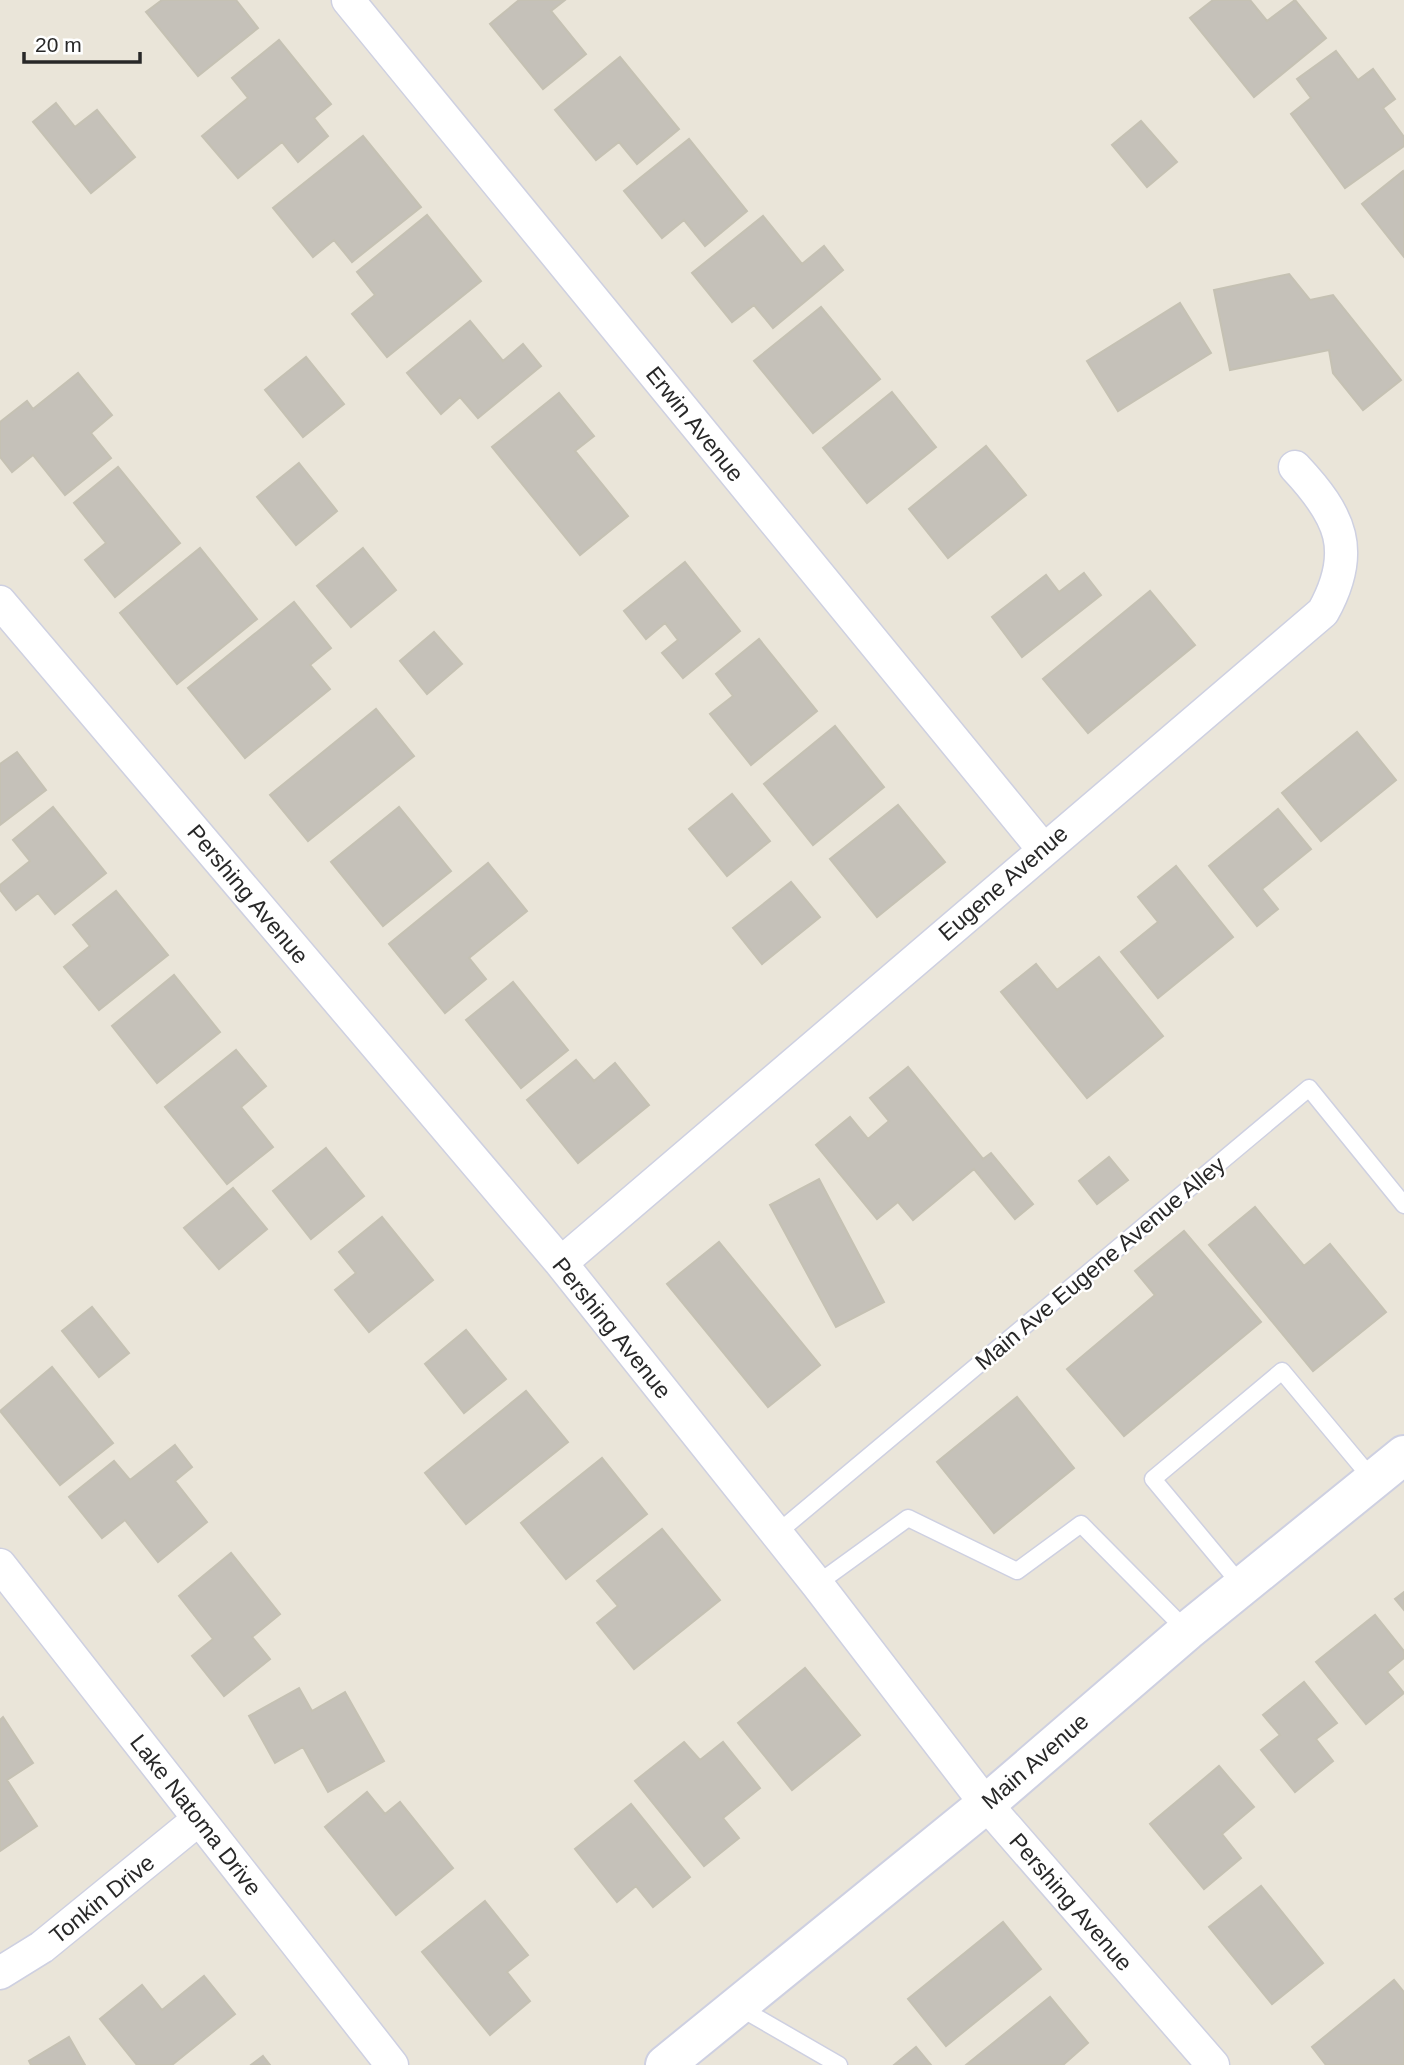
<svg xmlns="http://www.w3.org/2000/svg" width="1404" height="2065" viewBox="0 0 1404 2065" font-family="Arial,sans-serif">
	<rect width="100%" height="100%" fill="#eae5d9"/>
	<path fill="#c5c1b9" stroke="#c5c1b3" stroke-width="2" d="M162 0H236L258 28 198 76 146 12Z
		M519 0H565L551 11 586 54 543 89 490 24Z
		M1213 0H1250L1267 21 1295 0 1326 38 1254 97 1190 18Z
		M279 40 331 104 314 118 328 136 298 162 282 142 238 178 202 136 248 98 232 78Z
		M1336 51 1358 80 1373 69 1395 99 1383 108 1404 137V146L1345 188 1291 114 1311 98 1297 79Z
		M620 57 679 129 637 164 619 142 596 160 555 110Z
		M56 103 75 127 97 110 135 157 91 193 33 122Z
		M1141 121 1177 162 1147 187 1112 145Z
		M363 136 421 207 352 262 334 240 313 257 273 208Z
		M689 139 747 211 705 246 684 220 662 238 624 191Z
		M1403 171 1404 173V257L1362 204Z
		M427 215 481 281 387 357 352 314 375 295 357 272Z
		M763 216 802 264 824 246 843 270 773 328 754 305 732 322 692 273Z
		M1289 274 1310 300 1333 295 1401 380 1363 410 1333 373 1329 350 1230 370 1214 290Z
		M1180 303 1211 353 1118 411 1087 361Z
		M821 307 880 379 813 433 754 361Z
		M470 321 503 361 523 344 541 366 478 418 460 397 441 414 407 373Z
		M306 357 344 404 303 437 265 390Z
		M78 373 112 415 91 433 111 458 65 495 33 455 12 472 0 457V422L27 401 33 409Z
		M892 392 936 447 867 503 823 448Z
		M559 393 594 436 575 451 628 516 580 555 492 447Z
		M986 446 1026 495 948 558 909 509Z
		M299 463 337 511 296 545 257 497Z
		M118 467 180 543 115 597 85 560 106 543 74 503Z
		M200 548 257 619 177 684 120 613Z
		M363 548 396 590 351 627 317 586Z
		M685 562 740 631 683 678 662 653 678 640 665 623 646 639 624 611Z
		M1084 573 1101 595 1022 657 992 617 1046 575 1059 592Z
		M1150 591 1195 645 1088 733 1043 679Z
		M294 602 331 648 310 665 330 689 245 758 188 688Z
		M434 632 462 664 427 694 400 661Z
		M759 639 817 711 751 765 710 714 733 696 716 674Z
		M376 709 414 756 308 841 270 795Z
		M835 726 884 787 813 845 764 784Z
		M1357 732 1396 780 1321 841 1282 793Z
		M17 752 46 790 0 825V764Z
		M732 794 770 841 727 876 689 829Z
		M898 805 945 862 877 917 830 859Z
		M53 807 106 873 55 914 38 893 16 910 0 890V885L30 861 13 840Z
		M399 807 451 871 383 926 331 862Z
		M1278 809 1311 849 1262 889 1278 909 1257 926 1209 866Z
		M488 863 527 911 469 958 486 979 445 1013 389 944Z
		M1176 866 1233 937 1158 998 1121 952 1158 922 1138 897Z
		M791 882 820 917 762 964 733 928Z
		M116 891 168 955 99 1010 64 967 90 946 73 925Z
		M1099 957 1163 1036 1087 1098 1001 992 1036 964 1057 990Z
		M174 975 220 1032 157 1083 112 1026Z
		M513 982 568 1050 521 1088 466 1020Z
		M236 1050 266 1086 241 1107 273 1147 227 1184 165 1107Z
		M576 1060 594 1081 615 1063 649 1105 578 1163 527 1100Z
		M908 1067 983 1159 991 1153 1033 1204 1015 1219 974 1169 913 1220 898 1202 877 1219 816 1145 850 1117 868 1139 889 1121 870 1098Z
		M326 1148 364 1196 311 1239 273 1191Z
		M1109 1157 1128 1180 1097 1204 1079 1181Z
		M819 1179 884 1302 836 1327 770 1205Z
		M233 1188 267 1229 219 1269 184 1228Z
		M1255 1207 1304 1266 1330 1244 1386 1312 1313 1371 1209 1245Z
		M382 1217 433 1280 369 1332 335 1290 356 1273 339 1252Z
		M1184 1231 1261 1322 1124 1436 1067 1369 1155 1295 1135 1271Z
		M719 1242 820 1365 768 1407 667 1284Z
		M92 1307 129 1353 99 1377 62 1331Z
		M466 1330 506 1379 464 1413 425 1364Z
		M52 1367 113 1443 60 1485 0 1411Z
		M526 1391 568 1442 466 1524 425 1473Z
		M1017 1397 1074 1468 994 1533 937 1462Z
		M175 1445 192 1467 175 1481 207 1522 158 1562 125 1520 102 1538 69 1497 114 1461 130 1480Z
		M602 1458 647 1514 566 1579 521 1523Z
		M662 1529 720 1600 634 1669 597 1623 618 1606 597 1581Z
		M231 1553 280 1614 252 1637 270 1659 224 1696 192 1656 213 1639 179 1596Z
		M1404 1592V1610L1395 1599Z
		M1375 1615 1404 1651V1658L1387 1672 1404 1693 1366 1724 1316 1662Z
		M805 1668 860 1735 792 1790 738 1723Z
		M1304 1682 1337 1723 1316 1739 1333 1761 1295 1792 1261 1750 1280 1735 1263 1715Z
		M299 1688 312 1711 345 1692 384 1761 328 1792 303 1747 275 1763 249 1716Z
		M3 1717 33 1763 7 1780 37 1826 0 1851V1720Z
		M684 1742 700 1760 723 1742 760 1788 723 1818 739 1838 704 1866 635 1781Z
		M1219 1766 1254 1807 1222 1834 1241 1858 1204 1889 1150 1824Z
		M367 1792 385 1814 400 1802 453 1868 396 1915 325 1827Z
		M631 1804 690 1877 653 1907 636 1886 617 1902 575 1849Z
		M1261 1886 1323 1963 1272 2004 1209 1927Z
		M485 1901 528 1955 507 1972 530 2001 490 2035 422 1952Z
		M1003 1922 1041 1969 946 2046 908 1999Z
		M204 1976 235 2014 172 2065H137L100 2019 142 1985 162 2010Z
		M1394 1980 1404 1992V2065H1326L1312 2047Z
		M1050 1997 1088 2043 1063 2065H966Z
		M69 2037 85 2065H31L29 2061Z
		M916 2047 931 2065H894Z
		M263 2056 270 2065H251Z"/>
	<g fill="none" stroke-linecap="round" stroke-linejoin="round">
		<g stroke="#ced0e1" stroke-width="19">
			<path id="lane" d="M776 1534 1309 1088 1404 1205
				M817 1584 908 1518 1017 1571 1081 1524 1187 1631
				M1242 1586 1153 1479 1282 1371 1373 1480
				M737 2006 839 2065"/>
		</g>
		<g stroke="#ced0e1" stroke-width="35">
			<path id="street" d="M348 0 1043 849
				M0 602 561 1263 817 1584 986 1804 1213 2065
				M561 1263 1323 612C1357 551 1341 516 1295 467
				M0 1565 392 2065
				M0 1973 42 1947 199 1819"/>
		</g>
		<g stroke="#ced0e1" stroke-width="42">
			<path id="secondary" d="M665 2065 986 1804 1187 1631 1404 1455"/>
		</g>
		<use href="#lane" stroke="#fff" stroke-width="16"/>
		<use href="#street" stroke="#fff" stroke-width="32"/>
		<use href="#secondary" stroke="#fff" stroke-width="38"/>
	</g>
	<g text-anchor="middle" stroke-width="5" stroke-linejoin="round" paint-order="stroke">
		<g font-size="23" fill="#282828" stroke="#fff">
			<text transform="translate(695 424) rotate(51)" y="8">Erwin Avenue</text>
			<text transform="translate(1003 883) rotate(-41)" y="8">Eugene Avenue</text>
			<text transform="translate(248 894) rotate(50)" y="8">Pershing Avenue</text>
			<text transform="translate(1100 1263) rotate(-40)" y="8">Main Ave Eugene Avenue Alley</text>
			<text transform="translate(612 1328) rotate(51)" y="8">Pershing Avenue</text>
			<text transform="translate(1035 1761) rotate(-41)" y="8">Main Avenue</text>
			<text transform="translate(196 1815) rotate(52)" y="8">Lake Natoma Drive</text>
			<text transform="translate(102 1899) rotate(-39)" y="8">Tonkin Drive</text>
			<text transform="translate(1071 1902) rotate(49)" y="8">Pershing Avenue</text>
		</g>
	</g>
	<path d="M24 52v10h116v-10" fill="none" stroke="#282828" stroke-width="3.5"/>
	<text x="35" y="52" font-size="21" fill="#282828" stroke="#ffffff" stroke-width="5" paint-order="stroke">20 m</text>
</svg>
